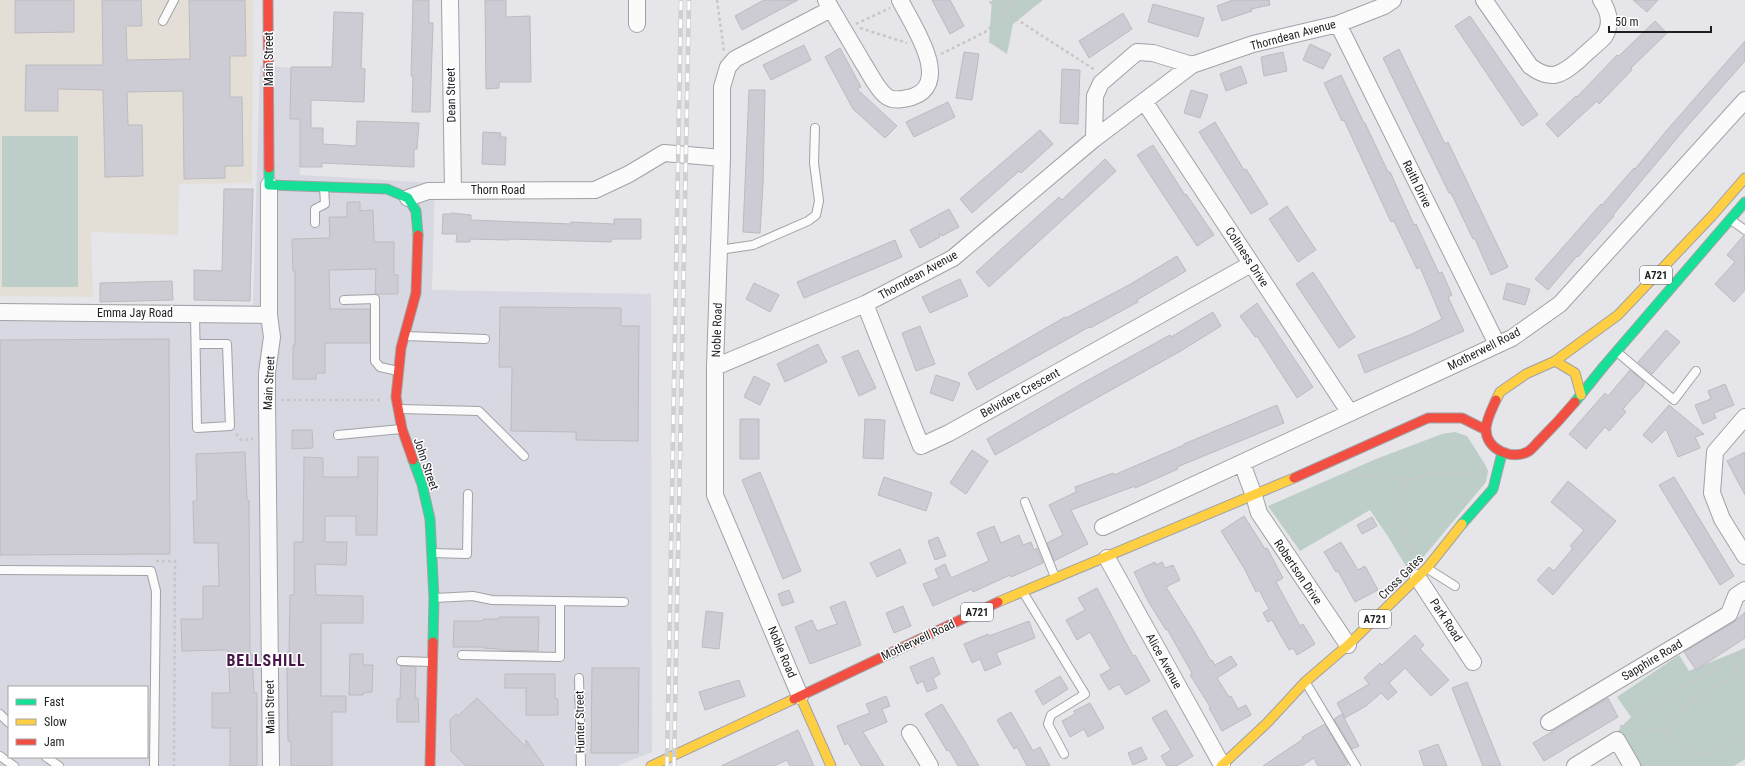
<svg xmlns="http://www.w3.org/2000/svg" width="1745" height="766" viewBox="0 0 1745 766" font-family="'Roboto Condensed',sans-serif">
	<rect width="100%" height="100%" fill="#e5e5ea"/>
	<path fill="#d7d8e1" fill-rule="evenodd" d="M260 65 300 69V175L435 183 432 290 651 294 652 752 617 766H0V303L253 305ZM9 687H147V757H9Z"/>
	<path fill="#e4dfd6" d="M0 0H253L252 183 179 184 178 235 91 232 93 297 0 296Z"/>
	<path fill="#bdcdc7" d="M992 0H1043L1013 24 1007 54 989 42Z
		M2 136H78V287H2Z
		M1455 432 1467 436 1486 466 1488 471 1486 482 1410 573 1389 538 1370 510 1300 551 1268 506 1376 459 1442 434Z
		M1745 648V759L1734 766H1638L1616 733 1631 717 1617 697 1679 655 1689 671Z"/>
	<path fill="#cdcbd3" stroke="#bcbcbf" d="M15 0H74V32L15 33Z
		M102 0H141L142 26H126L127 60 190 59 189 0H245L246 56H230V97H242L243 166H225V178L184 179 183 91 127 92 128 125H142L143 176 105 177 103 90 58 89V111H25L26 65H103Z
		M413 0H429V23H433L430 112H412L413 76H411Z
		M485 0H506V17L530 16 531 82H499V88L486 89Z
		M764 0H798L742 30 735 16Z
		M932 0H950L964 26 950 34Z
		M1233 0H1269L1270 5 1251 9 1252 11 1222 21 1217 6Z
		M1633 0H1658L1647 12Z
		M1153 4 1204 18 1198 37 1148 22Z
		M334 12 363 13 361 68 365 69 364 102 311 100V128H323V144L356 146 357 121 419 123 417 149H414V167L322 163V167H300V119H290L291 67H332Z
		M1123 13 1132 29 1089 58 1079 41Z
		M1470 16 1538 115 1522 126 1455 26Z
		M1655 21 1667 33 1631 68 1632 70 1599 104 1597 101 1558 137 1546 124 1576 96 1577 97 1617 55 1619 56Z
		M1745 41V61L1683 131 1613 215 1614 216 1578 257 1577 256 1548 290 1535 279 1601 204 1602 205 1634 168 1635 169 1667 130Z
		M1310 44 1331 54 1323 69 1303 60Z
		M804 45 811 60 771 80 763 65Z
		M840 48 861 87 857 89 897 126 885 138 853 109 825 57Z
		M1399 49 1445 144 1448 142 1508 267 1491 275 1475 239H1473L1451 193H1449L1383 58Z
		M964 52 979 54 972 100 956 98Z
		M1283 52 1287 71 1264 76 1261 57Z
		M1241 66 1247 83 1226 91 1220 74Z
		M1062 69 1080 70 1078 124 1060 123Z
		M1341 75 1364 123H1365L1388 172H1390L1414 225 1416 224 1439 273 1442 272 1452 295 1448 297 1464 331 1365 373 1358 355 1412 334 1442 319 1420 267 1417 269 1394 221 1391 222 1344 120 1342 121 1324 83Z
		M749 90H765L763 184 760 233 743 232Z
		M1191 90 1208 95 1200 118 1184 113Z
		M948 102 955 117 914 137 906 122Z
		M1215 122 1244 170 1246 169 1268 204 1251 214 1199 132Z
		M1040 130 1053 144 1021 173 1019 171 972 213 960 199Z
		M483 132 501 133 500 137H506L505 165 482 164Z
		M1153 145 1185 195 1186 194 1214 235 1197 246 1137 155Z
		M1105 159 1116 171 989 287 976 272 1059 197 1062 200Z
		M224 189H253L250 301 194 300V270L222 271Z
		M347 202H360V211L373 210 374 242H394V275H398V294H375L376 269 329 270 330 309H370V343H325V373H316V379H293V345H295V271H293L292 239 330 238 329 217H347Z
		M1287 206 1316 250 1298 262 1269 219Z
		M949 209 959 227 942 236 939 233 940 237 920 248 910 230Z
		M451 213 471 215V220L571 224V222L614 224V219H641V239H612L611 242 509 239V240L470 239V242H456L457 234H442L443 214H451Z
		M1744 235 1745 290 1734 302 1715 284 1735 262 1727 255Z
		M895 240 902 257 804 298 797 282Z
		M1177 256 1186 271 1137 300 1138 302 1090 328 1089 327 977 390 968 373 1065 317 1066 318 1129 285Z
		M1313 272 1355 337 1339 348 1296 284Z
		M960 279 968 296 930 313 922 297Z
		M172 281 173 300 100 302V283Z
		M754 283 779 295 770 312 746 299Z
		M1507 283 1530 289 1525 305 1503 299Z
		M1257 303 1313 387 1297 398 1257 336 1255 337 1240 316Z
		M500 307 621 308V326H639L638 441 576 440V432L511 431 512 367H499Z
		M1213 312 1221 326 1179 352 995 455 987 439 1081 384 1170 335 1171 337Z
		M920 326 935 364 916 371 902 333Z
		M1666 330 1680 342 1652 374 1638 362Z
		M169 339 170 554 0 555V340Z
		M818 344 827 362 785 382 777 364Z
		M858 350 876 388 859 396 842 357Z
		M1630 370 1644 382V385L1623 409 1626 412 1609 431 1605 427 1586 449 1569 434 1605 393 1608 396Z
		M936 375 960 383 953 401 930 393Z
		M754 376 770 384 760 405 744 397Z
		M1725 384 1734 405 1714 413 1716 418 1703 424 1695 405 1711 399 1708 391Z
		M1277 405 1284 423 1177 467 1178 469 1135 488V486L1071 510 1088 544 1054 561 1047 543 1063 535 1049 505 1076 492 1075 487 1113 473 1114 475 1184 445V444Z
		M1669 405 1704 434 1695 437 1700 448 1678 457 1666 429 1652 443 1643 435Z
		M740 419H759V459H740Z
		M865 419 885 420 883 459 863 458Z
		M292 430H312L313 448 292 449Z
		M972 450 988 461 966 494 950 483Z
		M245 452 247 500H249L250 654H252L254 693H257V766H230V728H212V693H230L228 650 182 651 181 619H203V586H219L218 543H194L193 501H197L196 454Z
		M1745 452V495L1727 461Z
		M304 457 323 458V477H358V457H378L377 535H356V516H325V542H347L346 565 315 564 316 595 363 596V623H321V696H346V712H332V766H291V741H288L287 673V652H289L290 595H294V542H303Z
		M760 472 801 571 783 579 742 480Z
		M884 477 932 493 926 511 878 495Z
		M1674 477 1734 576 1720 585 1659 485Z
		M1568 481 1616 521 1553 595 1537 580 1549 567 1554 571 1573 548 1570 546 1584 530 1551 502Z
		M1244 516 1265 549 1267 548 1283 578 1276 582 1300 626 1303 624 1315 644 1297 655 1293 648 1289 650 1272 620 1268 622 1263 613 1269 609 1259 590 1256 592 1244 568 1221 531Z
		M1372 517 1377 526 1362 534 1357 525Z
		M994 526 1001 543 1019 535 1023 545 1031 542 1034 550 1037 548 1043 563 1011 577 1010 575 973 592 972 589 933 606 923 584 939 578 935 569 945 564 951 578 989 561 977 533Z
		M938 537 946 556 935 560 928 541Z
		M1341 542 1358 570 1365 566 1378 590 1355 602 1338 571 1336 572 1324 552Z
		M900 549 906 563 877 577 870 563Z
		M1155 562 1156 565 1162 562 1165 568 1173 565 1180 580 1166 587 1193 630 1211 661 1212 660 1215 665 1231 656 1237 665 1217 678 1229 697 1231 696 1238 709 1246 705 1251 715 1222 731 1209 708H1211L1190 675 1192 673 1167 629 1166 630 1148 601 1134 572Z
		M1097 588 1133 656 1135 655 1150 681 1126 695 1119 684 1109 690 1100 675 1111 669 1090 632 1077 640 1066 620 1085 610 1078 598Z
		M789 590 794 602 782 606 778 594Z
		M845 601 861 645 810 664 795 627 812 620 817 631 837 624 830 607Z
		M903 606 911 626 894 633 886 613Z
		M706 611 723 613 719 649 702 647Z
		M1745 612V638L1696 670 1684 652 1734 622Z
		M499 617H539L538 651 499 650V649L483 648 484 647H453L454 621H483V619H499Z
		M1029 621 1035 638 996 653 1001 664 985 671 980 659 972 663 964 644 988 634 989 636Z
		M1415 635 1424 645 1420 649 1449 680 1431 696 1405 668 1389 683 1397 692 1388 700 1381 693 1366 706 1345 718 1337 703 1369 684 1364 678 1380 663 1382 665Z
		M350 654H363V665H373L372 692 363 693V695H349Z
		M933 657 940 674 933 678 937 688 927 692 923 681 917 684 910 667Z
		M401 666 416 667 415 698H418L419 722H397V699H400Z
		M592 668H639L638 753H591Z
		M505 674H555V699H558V715H526V688H505Z
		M1060 676 1068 689 1043 705 1035 691Z
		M739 680 745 696 705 710 699 692Z
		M1467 682 1501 766H1483L1452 688Z
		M886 696 890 706 882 709 887 722 863 732 884 766H861L848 743 845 745 837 726 870 713 866 704Z
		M477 698 526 747V740L544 766H466L451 751 450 720 456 714 458 716Z
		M1608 698 1618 717 1544 761 1533 743Z
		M1090 703 1104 728 1088 737 1084 729 1070 737 1062 721 1075 714 1074 711Z
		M942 704 964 740 979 766H958L949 750 947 751 925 714Z
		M1166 710 1193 756 1176 766H1167L1161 756 1171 750 1152 718Z
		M1011 712 1033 751 1040 747 1050 766H1027L1017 747 1014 749 997 720Z
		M1342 714 1359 746 1352 749 1334 719Z
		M1325 724 1348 764 1344 766H1318L1314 758 1301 766H1263L1303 739 1302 737Z
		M798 730 814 766H790L787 760 774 766H721Z
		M1438 744 1447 766H1424L1419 751Z
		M1141 747 1147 759 1133 765 1128 753Z"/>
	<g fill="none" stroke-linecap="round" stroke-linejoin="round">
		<g stroke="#a1a2a5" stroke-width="10">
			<path id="lane" d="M163 21 174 0
				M1731 220 1745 230
				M315 223V209L325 204 324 187
				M719 250 753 245 808 221 816 215 819 201 814 163 815 128
				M344 300 375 299V361L380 367 398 371
				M195 314 197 428 230 426 227 344H197
				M405 336 485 339
				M1617 352 1674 400 1696 371
				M400 409 479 411 524 456
				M338 435 401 429
				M1025 502 1055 577
				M432 553 467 554 468 494
				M1428 569 1455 586
				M0 570 151 571 156 591 154 766
				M1023 592 1085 694 1051 715 1048 724 1064 754
				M435 598 473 596 492 600 624 602
				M462 655 560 657V602
				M401 661 431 662
				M579 678 581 766
				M1306 683 1356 766
				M0 714 9 723
				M0 756 14 766
				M46 757 59 766"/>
		</g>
		<g stroke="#a1a2a5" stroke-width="18">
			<path id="street" d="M450 0 453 190
				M637 0V24
				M826 0C838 21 851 42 863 63 870 73 876 88 886 96 893 102 904 99 912 97 954 83 911 23 900 0
				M1484 0 1530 66C1551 82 1561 75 1579 60 1587 52 1596 45 1604 37 1612 25 1609 11 1601 0
				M1338 24 1497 344
				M1144 101 1350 413
				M1094 139 1095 96 1101 83 1137 52 1153 53 1192 65
				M269 185V315L272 337 267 373V400L271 766
				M408 198 428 191 595 190 629 174 664 153 722 158
				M865 304 921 446 949 433 1251 264
				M0 312 269 315
				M715 367 865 304 953 258 1094 139 1192 65 1253 44 1338 24 1384 6 1393 0
				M1745 417 1715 452 1712 493 1722 519 1745 556
				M1242 463 1254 496 1259 513 1348 645
				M1103 527 1512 338 1560 304 1745 100
				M1107 558 1222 765
				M1418 578 1473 662
				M800 696 715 495V367L722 158V87L728 67 735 59 831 9
				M1549 722 1729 614 1736 596 1745 590
				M910 733 930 766
				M1575 766 1617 740 1632 766"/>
		</g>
		<g stroke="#a1a2a5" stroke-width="11">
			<path id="fast" d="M269 168V185L387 189 408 198 416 211 418 235
				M1575 402 1604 366 1745 202
				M413 460 422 484 430 519 434 598 433 642
				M1462 524 1493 489 1502 453"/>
		</g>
		<g stroke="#a1a2a5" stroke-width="11">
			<path id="slow" d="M1555 361 1575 373 1581 395
				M1496 400 1500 392 1526 374 1555 361 1618 315 1712 216 1745 178
				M998 602 1294 478
				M800 696 831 766
				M651 766 794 699
				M1221 766 1267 723 1305 682 1348 645 1427 568 1462 524"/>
		</g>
		<g stroke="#a1a2a5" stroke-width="11">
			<path id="jam" d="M268 0 269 168
				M1496 400C1492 409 1487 418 1486 428 1485 450 1513 461 1529 451 1533 448 1537 443 1540 440 1552 428 1564 415 1575 402
				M413 460 402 429 396 397 401 348 416 293 418 235
				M1294 478 1428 418H1462L1486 430
				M794 699 998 602
				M430 766 433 642"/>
		</g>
		<path stroke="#c7c7c7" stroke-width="2.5" stroke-dasharray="3 3" stroke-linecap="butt" d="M717 0 724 51
			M1011 0 1007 13 1095 70
			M856 24 890 8
			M860 28 907 43
			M941 54 985 32 1007 13 987 0
			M281 400H380
			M236 434 241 440 253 439
			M1350 473 1406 480 1439 472 1479 474
			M1406 480C1402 502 1398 539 1415 556
			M156 561H175L174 766
			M1736 668 1745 684
			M1620 727 1745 649
			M1670 734 1682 709 1731 676 1738 665V653
			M1631 738 1650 729 1670 734 1686 755 1715 752 1745 738"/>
		<use href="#lane" stroke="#fbfbfc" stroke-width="8"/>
		<use href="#street" stroke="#fbfbfc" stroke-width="16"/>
		<use href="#fast" stroke="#16e098" stroke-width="9"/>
		<use href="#slow" stroke="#ffcf43" stroke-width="9"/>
		<use href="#jam" stroke="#f24e42" stroke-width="9"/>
		<g stroke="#cfcfd0" stroke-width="4.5">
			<path id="rail" d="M667 766 681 0
				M674 766 689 0"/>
		</g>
		<use href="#rail" stroke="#fff" stroke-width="3" stroke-dasharray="9" stroke-linecap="butt"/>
	</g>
	<g text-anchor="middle" stroke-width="3" stroke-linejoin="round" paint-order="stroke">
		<g fill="#fff" stroke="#626264" stroke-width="1">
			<rect x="1640" y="266" width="32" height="18" rx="3"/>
			<rect x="961" y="603" width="32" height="18" rx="3"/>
			<rect x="1359" y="610" width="32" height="18" rx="3"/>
		</g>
		<g font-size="11" font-weight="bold" fill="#1e1f21">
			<text x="1656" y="279">A721</text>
			<text x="977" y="616">A721</text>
			<text x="1375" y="623">A721</text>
		</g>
		<g font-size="12" fill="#1e1f21" stroke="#fff">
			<text transform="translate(1293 35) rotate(-15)" y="4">Thorndean Avenue</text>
			<text transform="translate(269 59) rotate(-90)" y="4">Main Street</text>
			<text transform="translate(451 95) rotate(-91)" y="4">Dean Street</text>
			<text transform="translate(1417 184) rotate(64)" y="4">Raith Drive</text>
			<text x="498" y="194">Thorn Road</text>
			<text transform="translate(1247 257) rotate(57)" y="4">Coltness Drive</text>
			<text transform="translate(918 275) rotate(-29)" y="4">Thorndean Avenue</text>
			<text x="135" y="317">Emma Jay Road</text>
			<text transform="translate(717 330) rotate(-88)" y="4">Noble Road</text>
			<text transform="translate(1484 349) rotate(-27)" y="4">Motherwell Road</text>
			<text transform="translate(269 383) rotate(-87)" y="4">Main Street</text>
			<text transform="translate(1020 393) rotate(-29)" y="4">Belvidere Crescent</text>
			<text transform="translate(426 464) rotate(71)" y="4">John Street</text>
			<text transform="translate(1298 572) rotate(56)" y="4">Robertson Drive</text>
			<text transform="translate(1401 577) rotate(-45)" y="4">Cross Gates</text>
			<text transform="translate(1446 620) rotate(57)" y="4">Park Road</text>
			<text transform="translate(918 640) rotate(-25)" y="4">Motherwell Road</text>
			<text transform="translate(782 652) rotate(67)" y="4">Noble Road</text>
			<text transform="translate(1652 660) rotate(-31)" y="4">Sapphire Road</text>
			<text transform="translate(1164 661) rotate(61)" y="4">Alice Avenue</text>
			<text transform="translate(270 707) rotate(-91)" y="4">Main Street</text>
			<text transform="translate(580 722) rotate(-91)" y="4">Hunter Street</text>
		</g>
		<g font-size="16" font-weight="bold" letter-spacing="1" fill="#451647" stroke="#fff">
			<text x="266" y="666">BELLSHILL</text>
		</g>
	</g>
	<rect x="8" y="686" width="140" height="72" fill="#ffffff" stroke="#a5a5a6"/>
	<rect x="16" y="699" width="20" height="6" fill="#16e098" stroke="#a5a5a6"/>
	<text x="44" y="706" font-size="12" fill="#1e1f21">Fast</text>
	<rect x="16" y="719" width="20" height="6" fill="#ffcf43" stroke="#a5a5a6"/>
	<text x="44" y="726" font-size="12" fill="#1e1f21">Slow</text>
	<rect x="16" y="739" width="20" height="6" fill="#f24e42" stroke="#a5a5a6"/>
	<text x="44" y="746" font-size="12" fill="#1e1f21">Jam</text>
	<path d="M1609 26v6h102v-6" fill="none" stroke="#1e1f21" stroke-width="2"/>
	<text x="1615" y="26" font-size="12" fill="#1e1f21" stroke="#ffffff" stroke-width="3" paint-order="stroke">50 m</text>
</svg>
